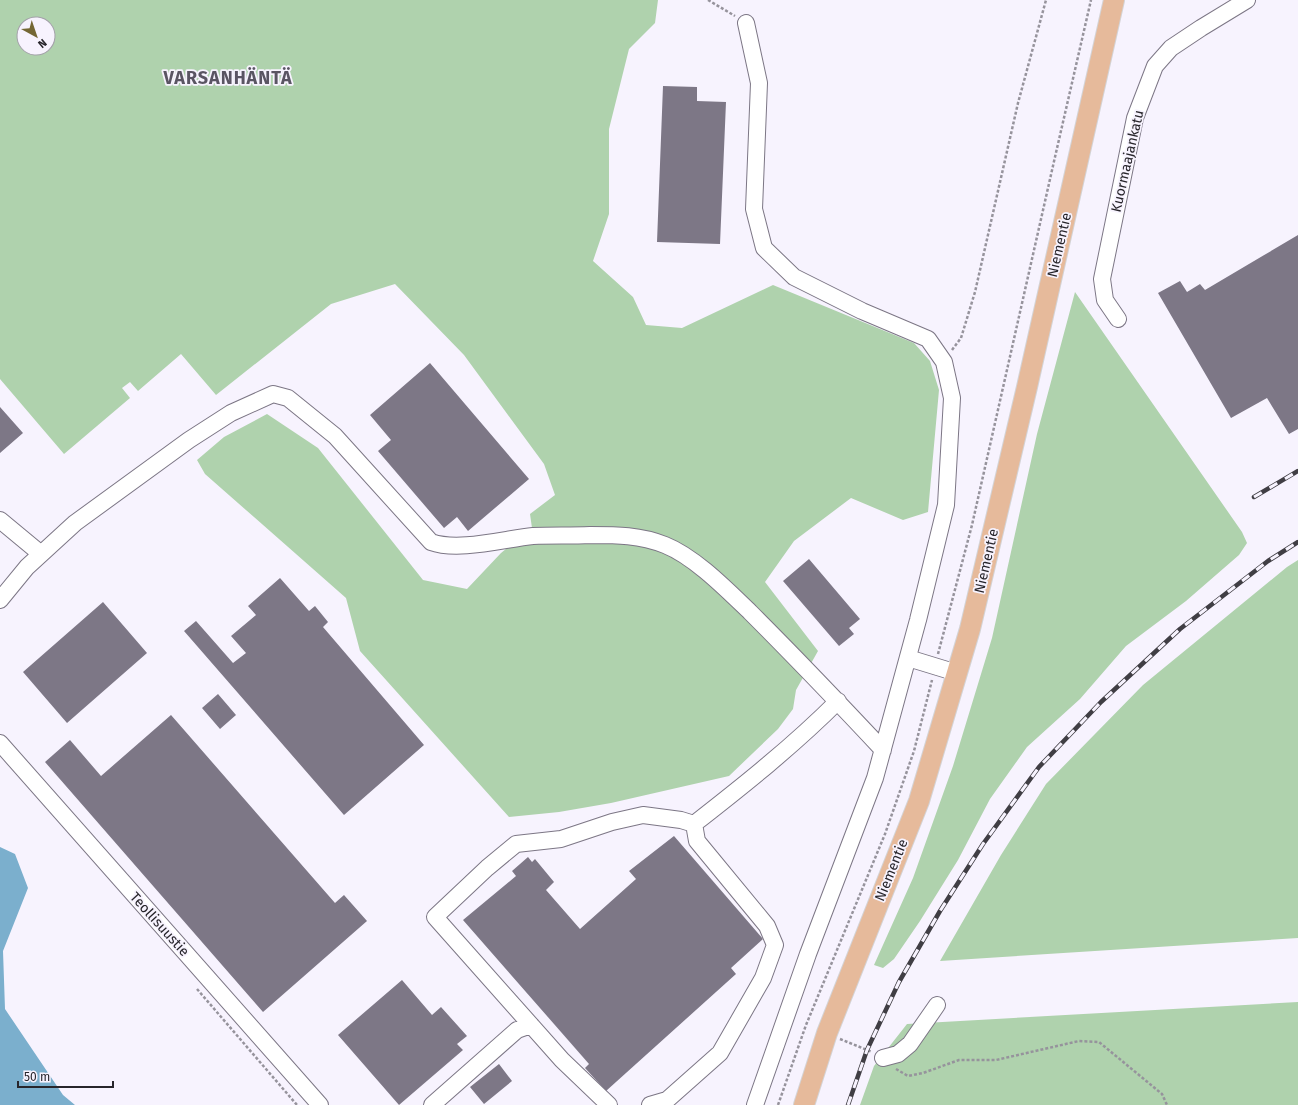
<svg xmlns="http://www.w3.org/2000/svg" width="1298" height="1105" viewBox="0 0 1298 1105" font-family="'Fira Sans',sans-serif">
	<rect width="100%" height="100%" fill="#f7f3fe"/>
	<path fill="#afd2ad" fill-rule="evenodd" d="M0 0H658L655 23 629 49 609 129V214L593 261 633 297 646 325 682 328 773 285 914 343 930 361 939 390 928 512 903 520 851 498 794 541 765 582 818 651 796 690 793 709 778 729 729 776 611 803 559 812 509 817 360 651 346 598 205 474 197 460 224 437 267 414 318 448 423 580 467 589 501 553 532 528 530 514 555 495 544 464 464 355 395 284 331 304 216 395 181 354 138 391 130 382 122 388 130 398 64 454 0 379ZM24 24H48V48H24Z
		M1075 292 1242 532 1247 543 1239 555 1186 601 1126 646 1080 699 1027 747 990 799 958 860 920 921 894 959 883 968 874 965 913 878 953 766 992 638 1037 434Z
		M1298 560V938L940 961 1001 855 1046 784 1143 685 1287 567Z
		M1298 1002V1105H860L874 1066 907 1024Z"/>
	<path fill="#7bafcd" d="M0 847 15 854 28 888 3 951 5 1009 63 1095 75 1105H0Z"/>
	<path fill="#7d7786" d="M663 86 697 87V101L726 102 720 244 657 242Z
		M1298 235V429L1289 434 1267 398 1231 418 1158 293 1180 281 1187 292 1200 284 1205 290Z
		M430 363 529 479 468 531 457 517 444 528 378 451 391 440 370 415Z
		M0 407 23 433 0 453Z
		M809 559 860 619 849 628 854 634 839 646 783 581Z
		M280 578 309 611 315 606 328 622 323 627 424 745 344 815 184 631 196 621 233 663 246 653 231 636 256 615 248 606Z
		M103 602 147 653 67 723 23 672Z
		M218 694 236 715 220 729 202 708Z
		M171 715 335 903 344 895 367 921 263 1012 45 762 70 740 101 776Z
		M674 836 763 939 731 968 736 974 606 1091 585 1068 589 1064 463 920 516 876 512 871 528 857 532 862 535 859 554 882 546 890 580 929 636 879 629 871Z
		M402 980 432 1015 441 1007 467 1036 457 1044 463 1050 399 1105 338 1035Z
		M499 1064 512 1081 484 1104 470 1087Z"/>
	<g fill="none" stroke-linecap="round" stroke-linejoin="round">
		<g stroke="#7c7685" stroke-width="18">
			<path id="minor" d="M746 23 759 83 754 209 764 248 794 277 862 311 928 339 944 362 952 398 946 505 918 620 875 778 808 954 755 1105
				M1118 319 1105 300 1102 279 1135 118 1155 66 1171 48 1201 28 1247 0
				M0 520 41 554
				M0 600 27 567 75 523 189 440 231 413 273 394 288 398 335 436 431 542C458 552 504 539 533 536 552 535 571 536 590 535 617 535 640 535 665 545 695 557 727 590 750 612 795 657 839 703 883 750
				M908 658 957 673
				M0 743 320 1105
				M694 824C744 785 793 746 838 701
				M883 1058 898 1054 910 1044 937 1005
				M432 1105 517 1030 531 1025
				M609 1105 562 1060 435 917 487 868 516 844 561 839 612 822 643 815 681 820 694 824
				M650 1105 667 1100 720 1053 763 978 775 945 767 926 697 841 694 824"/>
		</g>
		<g stroke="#d4d3d5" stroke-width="22">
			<path id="major" d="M804 1105 827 1033 919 801 970 629 1027 387 1114 0"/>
		</g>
		<path stroke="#96939c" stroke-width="2.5" stroke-dasharray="3 2" stroke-linecap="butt" d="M708 0 735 16
			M952 350 961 338 975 292 1018 103 1046 0
			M938 654 972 525 1055 157 1091 0
			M197 989 297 1105
			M840 1039 872 1052
			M896 1069 908 1076 923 1073 959 1060H996L1079 1041 1099 1042 1162 1094 1167 1105
			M778 1105 806 1025 885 834 914 751 932 680"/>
		<use href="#minor" stroke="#fff" stroke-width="16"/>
		<use href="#major" stroke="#e6ba9b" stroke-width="20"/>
		<g stroke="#403e44" stroke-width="4.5">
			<path id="rail" d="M1254 497 1298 471
				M848 1105 867 1050 899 982 940 911 983 844 1039 767 1101 702 1180 629 1268 561 1298 542"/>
		</g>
		<use href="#rail" stroke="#f7f3fe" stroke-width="3" stroke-dasharray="9" stroke-linecap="butt"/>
	</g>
	<g text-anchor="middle" stroke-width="3.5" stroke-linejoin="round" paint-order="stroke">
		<g font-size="14" fill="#27252b" stroke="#f7f3fe">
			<text transform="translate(1127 161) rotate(-77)" y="5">Kuormaajankatu</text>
			<text transform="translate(1059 245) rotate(-77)" y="5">Niementie</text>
			<text transform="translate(986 561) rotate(-77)" y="5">Niementie</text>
			<text transform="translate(891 870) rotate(-68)" y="5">Niementie</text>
			<text transform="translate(160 924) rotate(48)" y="5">Teollisuustie</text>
		</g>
		<g font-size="18" font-weight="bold" letter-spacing="1" fill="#5a5563" stroke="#f7f3fe">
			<text x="228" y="84">VARSANHÄNTÄ</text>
		</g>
	</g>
	<g transform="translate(36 36) rotate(140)"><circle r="19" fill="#f7f3fe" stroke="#a4a1aa"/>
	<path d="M0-3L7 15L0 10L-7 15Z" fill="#746734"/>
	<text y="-6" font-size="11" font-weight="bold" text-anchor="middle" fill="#27252b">N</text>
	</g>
	<path d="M18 1081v6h95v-6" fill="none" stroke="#27252b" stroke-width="2"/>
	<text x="24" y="1081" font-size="12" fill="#27252b" stroke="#f7f3fe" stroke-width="3" paint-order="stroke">50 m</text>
</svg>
